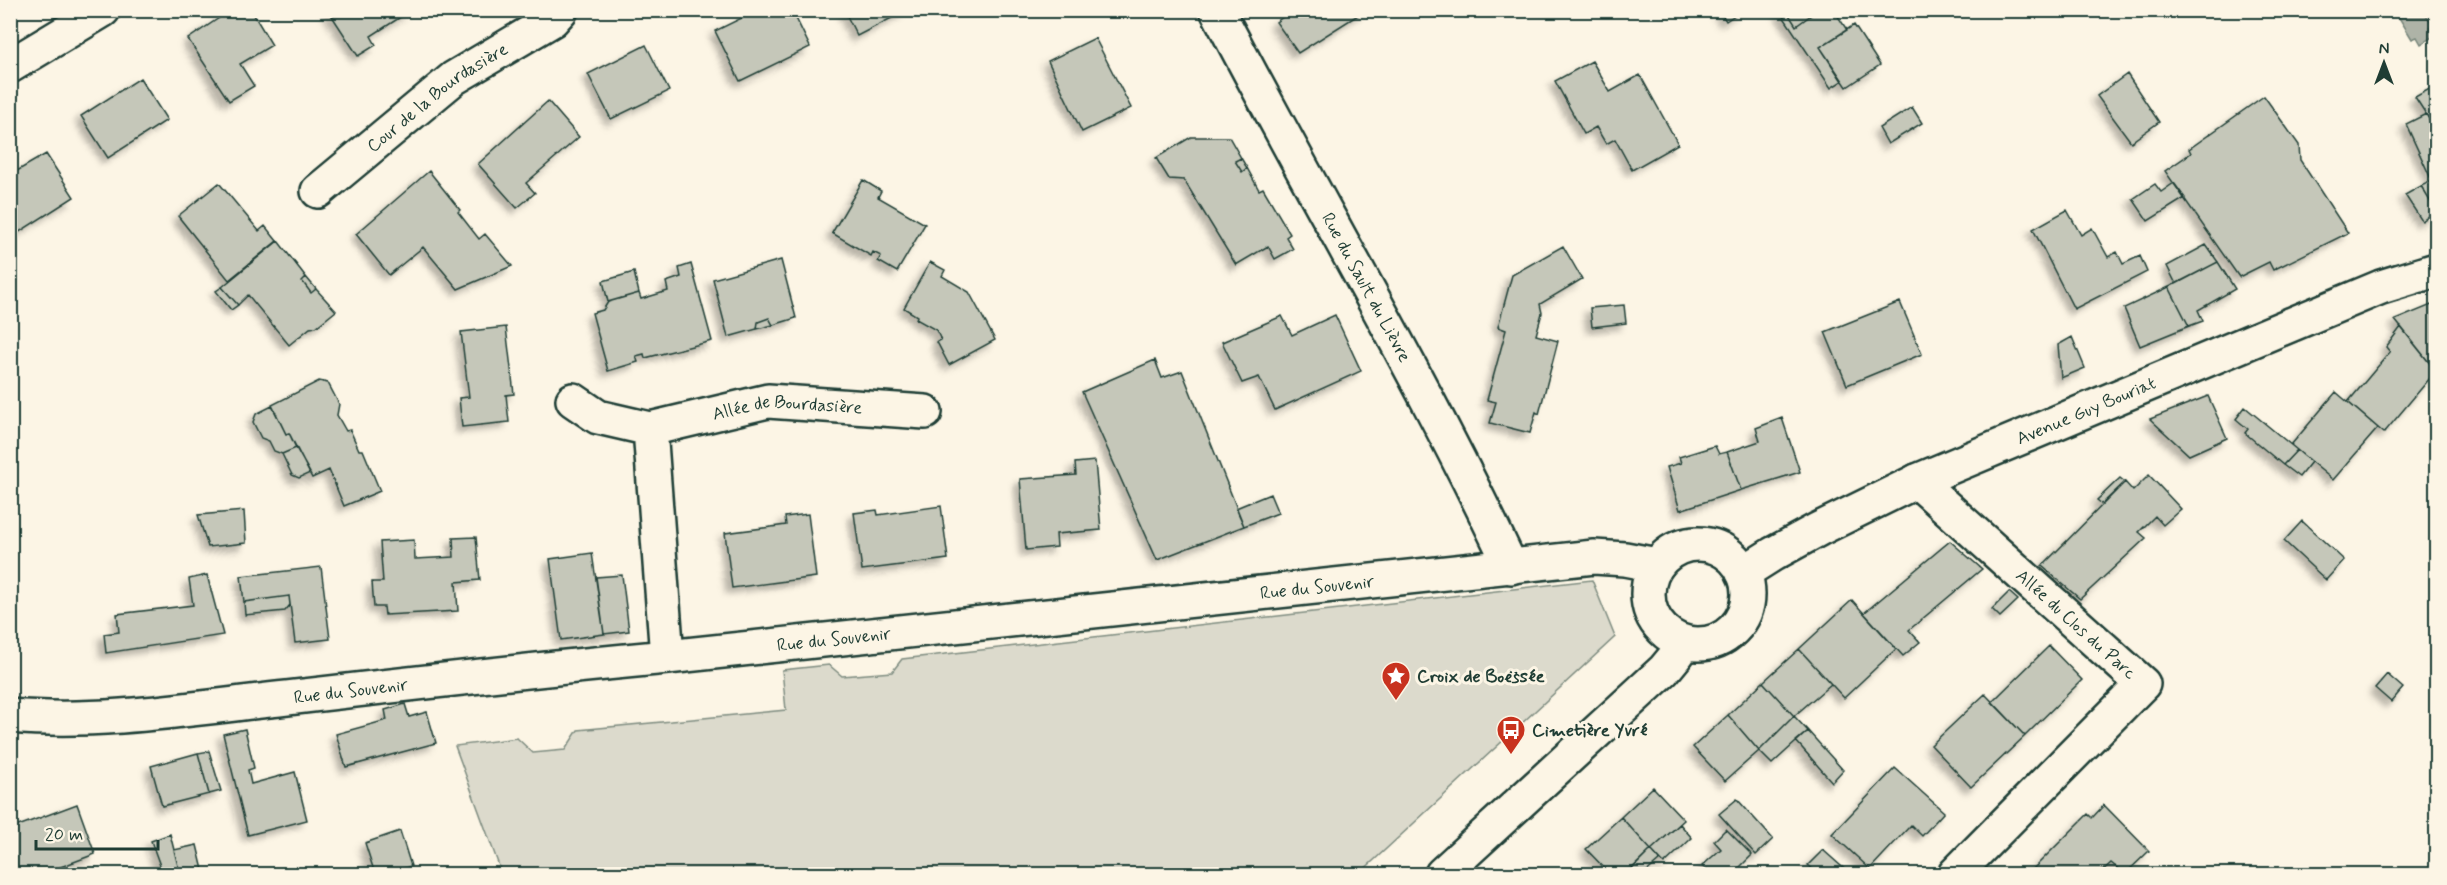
<svg xmlns="http://www.w3.org/2000/svg" width="2447" height="885" viewBox="0 0 2447 885" font-family="Mynerve,sans-serif">
	<defs>
		<filter id="shadow"><feDropShadow dx="-5.5" dy="5.5" stdDeviation="3" flood-color="#0004"/></filter>
	</defs>
	<rect width="100%" height="100%" fill="#fcf5e5"/>
	<filter id="ink" filterUnits="userSpaceOnUse"><feTurbulence type="fractalNoise" baseFrequency=".0167" numOctaves="2"/><feDisplacementMap in="SourceGraphic" scale="12" xChannelSelector="R" yChannelSelector="G"/><feConvolveMatrix kernelMatrix="1 2 1 2 8 2 1 2 1" color-interpolation-filters="sRGB"/></filter>
	<g filter="url(#ink)">
		<path fill="#dcdacc" stroke="#7e8c80" stroke-width="1.5" d="M1592 580 1615 637 1359 874H502L455 746 517 738 533 753 565 750 578 730 786 710 782 670 829 665 842 676 892 672 902 659Z"/>
		<path fill="#aeb3a7" stroke="#758479" stroke-width="1.5" d="M2395 11H2424L2433 26 2429 28 2434 36 2421 44 2417 37 2412 39Z"/>
		<path fill="#c5c7b9" stroke="#1f3d34" stroke-width="1.5" filter="url(#shadow)" d="M231 10H251L272 45 240 64 254 86 229 101 188 39Z
			M328 10H409L410 11 371 36 376 45 358 56Z
			M753 10H792L810 47 740 81 715 31 754 12Z
			M844 10H907L857 36Z
			M1293 10H1366L1298 53 1276 22Z
			M1719 10H1742L1726 21Z
			M1779 10H1786L1796 26 1818 10H1834L1847 30 1820 47 1842 81 1831 88Z
			M1786 10H1818L1796 26Z
			M1854 25 1880 65 1847 87 1820 47Z
			M1095 38 1131 108 1082 132 1048 61Z
			M646 45 669 91 611 119 588 74Z
			M1592 61 1610 92 1640 75 1678 144 1632 170 1615 139 1606 144 1596 127 1584 134 1555 81Z
			M2127 74 2159 122 2131 142 2097 96Z
			M140 78 167 120 108 158 81 116Z
			M2433 87 2436 92V127L2435 128 2415 97Z
			M2264 96 2299 145 2300 160 2348 233 2273 270 2269 262 2239 277 2165 171 2191 153 2189 149Z
			M548 101 579 137 526 183 535 193 517 208 478 164Z
			M1912 107 1922 123 1888 144 1879 128Z
			M2426 114 2436 131V211L2421 186 2432 181 2406 124Z
			M1191 137H1229L1241 158 1235 161 1242 172 1247 168 1259 190 1263 188 1290 234 1286 237 1293 249 1275 259 1268 246 1236 265 1184 180 1169 179 1156 158Z
			M46 154 74 197 10 238V175Z
			M1241 158 1247 168 1242 172 1235 161Z
			M429 171 460 210 458 212 479 239 485 234 512 266 458 289 423 247 389 275 356 234Z
			M863 180 881 191 878 197 925 224 897 272 878 261 881 256 873 252 871 256 832 233Z
			M219 183 259 231 265 226 277 241 229 280 178 216Z
			M2174 183 2185 198 2148 221 2133 199 2155 184 2161 192Z
			M2421 186 2436 211 2422 221 2405 195Z
			M2067 210 2081 235 2092 228 2108 257 2117 252 2123 264 2140 256 2147 272 2074 309 2033 229Z
			M278 241 306 277 302 281 311 293 316 289 336 311 316 327 310 328 289 345 248 295 238 305 222 287Z
			M2206 245 2218 262 2176 284 2167 266Z
			M1563 246 1582 279 1540 304 1542 313 1536 335 1558 341 1539 414 1536 412 1530 433 1490 423 1496 402 1487 400 1506 330 1498 327 1512 275Z
			M781 260 796 318 773 325 769 318 758 322 757 329 728 337 713 279Z
			M930 262 945 270 942 276 969 292 995 340 949 365 937 342 941 340 936 330 916 319 917 316 904 308Z
			M2218 262 2235 289 2198 310 2203 321 2189 326 2169 287Z
			M691 264 712 341 645 358 644 354 636 356 638 362 608 371 592 313 603 310 608 302 639 293 641 299 668 291 666 282 681 277 679 268Z
			M634 272 639 293 608 302 603 281Z
			M306 277 316 289 311 293 302 281Z
			M222 287 238 305 231 310 216 291Z
			M2169 287 2189 326 2140 346 2124 308Z
			M1900 302 1922 354 1847 385 1825 332Z
			M2436 303V371L2395 320Z
			M1624 305 1626 323 1592 327 1590 308Z
			M1335 315 1361 371 1275 410 1259 377 1242 383 1222 342 1282 316 1292 335Z
			M769 318 773 325 757 329 758 322Z
			M506 327 514 394 506 395 509 422 462 427 459 398 469 397 461 332Z
			M2401 327 2436 371 2384 433 2348 402 2390 352 2386 347Z
			M2072 337 2085 368 2061 378 2058 345Z
			M1155 360 1162 378 1182 371 1244 526 1157 560 1082 392Z
			M319 381 328 383 339 404 337 415 346 431 350 430 359 450H363L380 491 344 506 329 470 312 478 289 433 286 434 272 405Z
			M2336 392 2378 428 2333 480 2291 445Z
			M2208 396 2227 438 2189 455 2150 419Z
			M272 406 286 434 289 433 296 448 282 454 274 451 269 441 261 438 253 422 256 414Z
			M2245 407 2297 450 2283 465 2245 433 2248 429 2236 419Z
			M1782 418 1800 472 1741 490 1727 452 1760 441 1756 428Z
			M1715 446 1719 454 1727 452 1741 490 1680 510 1667 467 1681 463 1679 457Z
			M296 448 310 473 299 478 292 475 282 454Z
			M2297 450 2311 462 2299 477 2283 465Z
			M1095 461 1101 530 1056 534 1057 547 1026 550 1020 479 1076 475 1075 463Z
			M2149 475 2181 509 2163 525 2155 516 2139 532 2146 538 2080 599 2042 566 2125 482 2133 491Z
			M2120 478 2125 482 2102 504 2097 500Z
			M1270 494 1278 513 1244 526 1236 508Z
			M941 506 948 559 862 570 854 513 877 510 878 515Z
			M244 511 246 543 208 547 198 515Z
			M808 514 816 577 732 588 725 533 786 525 785 517Z
			M2302 521 2344 560 2326 580 2284 541Z
			M476 537 480 580 456 582 458 611 385 615 384 607H374L372 582H383L380 542 414 540 415 559 454 557 453 538Z
			M1950 541 1982 569 1909 630 1920 642 1903 656 1864 613Z
			M592 553 604 634 561 640 550 559Z
			M321 567 330 639 295 643 289 596 244 602 241 576Z
			M207 575 223 635 106 653 104 634 119 632 117 614 193 605 189 579Z
			M622 575 629 631 604 634 596 577Z
			M2009 592 2018 600 2000 617 1992 609Z
			M289 596 290 605 285 611 245 615 244 602Z
			M1852 600 1896 649 1844 698 1799 649Z
			M2049 646 2082 680 2025 736 1992 702Z
			M1799 649 1831 684 1794 716 1763 682Z
			M2387 674 2403 688 2391 702 2375 688Z
			M1763 682 1794 716 1759 751 1728 715Z
			M1985 694 2025 736 1971 787 1931 745Z
			M405 704 409 717 427 712 436 743 346 767 336 734 387 720 385 710Z
			M1728 715 1759 751 1725 781 1693 747Z
			M1794 716 1808 731 1772 764 1759 751Z
			M245 729 254 768 248 770 251 784 295 772 307 820 248 835 223 734Z
			M1808 731 1843 770 1832 782 1796 741Z
			M209 751 221 791 209 794 198 753Z
			M198 753 209 794 162 806 151 766Z
			M1895 768 1944 812 1922 836 1911 825 1870 869 1832 834Z
			M1653 787 1684 820 1651 850 1621 817Z
			M1737 799 1773 839 1756 855 1719 814Z
			M77 804 95 854 42 874H18L10 855V829Z
			M2104 805 2149 851 2125 874 2111 863 2099 874H2036L2032 870 2088 814 2092 818Z
			M1621 817 1651 850 1626 874H1610L1586 849Z
			M1680 824 1692 838 1664 864 1651 850Z
			M1726 829 1752 855 1733 874H1711L1702 866 1721 849 1714 841Z
			M400 831 411 866 386 874H375L365 843Z
			M170 834 180 874H163L151 841Z
			M197 845 204 874H180L174 850Z
			M1651 850 1660 860 1644 874H1633L1630 871Z
			M1823 850 1850 874H1810L1814 870 1808 865Z"/>
		<g fill="none" stroke-linecap="round" stroke-linejoin="round">
			<g stroke="#1f3d34" stroke-width="38">
				<g id="minor">
					<path id="s1" d="M1217 10C1314 197 1422 377 1511 567"/>
					<path d="M10 66 103 10"/>
					<path id="s2" d="M318 191 454 78 552 20 561 10"/>
					<path d="M573 400 598 417 650 429 667 657"/>
					<path id="s3" d="M650 429 768 401 925 412"/>
					<path id="s4" d="M1917 481 2143 684 1955 874"/>
					<circle cx="1698" cy="594" r="50"/>
					<path id="s5" d="M1743 573 1773 554 1819 529 1917 481 2381 287 2436 270"/>
					<path id="s6" d="M10 716C103 724 195 708 287 698 414 683 540 669 667 657L1594 557 1625 559 1657 565"/>
					<path d="M1442 874 1664 670 1678 653 1682 642"/>
				</g>
			</g>
			<use href="#minor" stroke="#fcf5e5" stroke-width="33"/>
		</g>
	</g>
	<defs>
		<g id="sight-pin" transform="scale(1.5)"><path d="M0 17L-7.5 6A9.5 9.5 0 1 1 7.5 6Z" fill="#c8321e" stroke="#fcf5e5"/><path d="M0-6L1.8-2.2L6-1.7L2.9 1.2L3.7 5.4L0 3.3L-3.7 5.4L-2.9 1.2L-6-1.7L-1.8-2.2Z" fill="#fff"/></g>
		<g id="bus-pin" transform="scale(1.5)"><path d="M0 17L-7.5 6A9.5 9.5 0 1 1 7.5 6Z" fill="#c8321e" stroke="#fcf5e5"/><path d="M-5-6H5V4H4V6H2V4H-2V6H-4V4H-5ZM-3.5-4V0h7V-4ZM-3.5 1.2v1.5H-2V1.2ZM2 1.2v1.5H3.5V1.2Z" fill="#fff"/></g>
	</defs>
	<g fill-rule="evenodd">
		<use href="#sight-pin" x="1396" y="676"/>
		<use href="#bus-pin" x="1511" y="730"/>
	</g>
	<g text-anchor="middle" stroke-width="6" stroke-linejoin="round" paint-order="stroke">
		<g font-size="18" fill="#1f3d34" stroke="#fcf5e5">
			<text dy="6" stroke="none"><textPath href="#s2" startOffset="152">Cour de la Bourdasière</textPath></text>
			<text dy="6" stroke="none"><textPath href="#s1" startOffset="315">Rue du Sault du Lièvre</textPath></text>
			<text dy="6" stroke="none"><textPath href="#s5" startOffset="380">Avenue Guy Bouriat</textPath></text>
			<text dy="6" stroke="none"><textPath href="#s3" startOffset="140">Allée de Bourdasière</textPath></text>
			<text dy="6" stroke="none"><textPath href="#s6" startOffset="1314">Rue du Souvenir</textPath></text>
			<text dy="6" stroke="none"><textPath href="#s4" startOffset="214">Allée du Clos du Parc</textPath></text>
			<text dy="6" stroke="none"><textPath href="#s6" startOffset="828">Rue du Souvenir</textPath></text>
			<text dy="6" stroke="none"><textPath href="#s6" startOffset="342">Rue du Souvenir</textPath></text>
		</g>
		<g font-size="18" font-weight="bold" fill="#1f3d34" stroke="#fcf5e5" text-anchor="start">
			<text x="1417" y="682">Croix de Boëssée</text>
			<text x="1532" y="736">Cimetière Yvré</text>
		</g>
	</g>
	<rect width="2447" height="885" fill="none" stroke="#fcf5e5" stroke-width="36"/>
	<rect x="18" y="18" width="2411" height="849" fill="none" stroke="#1f3d34" stroke-width="2" filter="url(#ink)"/>
	<g transform="translate(2384 63)" stroke="#fcf5e5" stroke-width="4.5" paint-order="stroke">
	<path d="M0-4.5L10 22L0 15L-10 22Z" fill="#1f3d34"/>
	<text y="-9" font-size="16" font-weight="bold" text-anchor="middle" fill="#1f3d34">N</text>
	</g>
	<path d="M36 840v9h122v-9" fill="none" stroke="#1f3d34" stroke-width="3"/>
	<text x="45" y="840" font-size="18" fill="#1f3d34" stroke="#fcf5e5" stroke-width="4.5" paint-order="stroke">20 m</text>
</svg>
